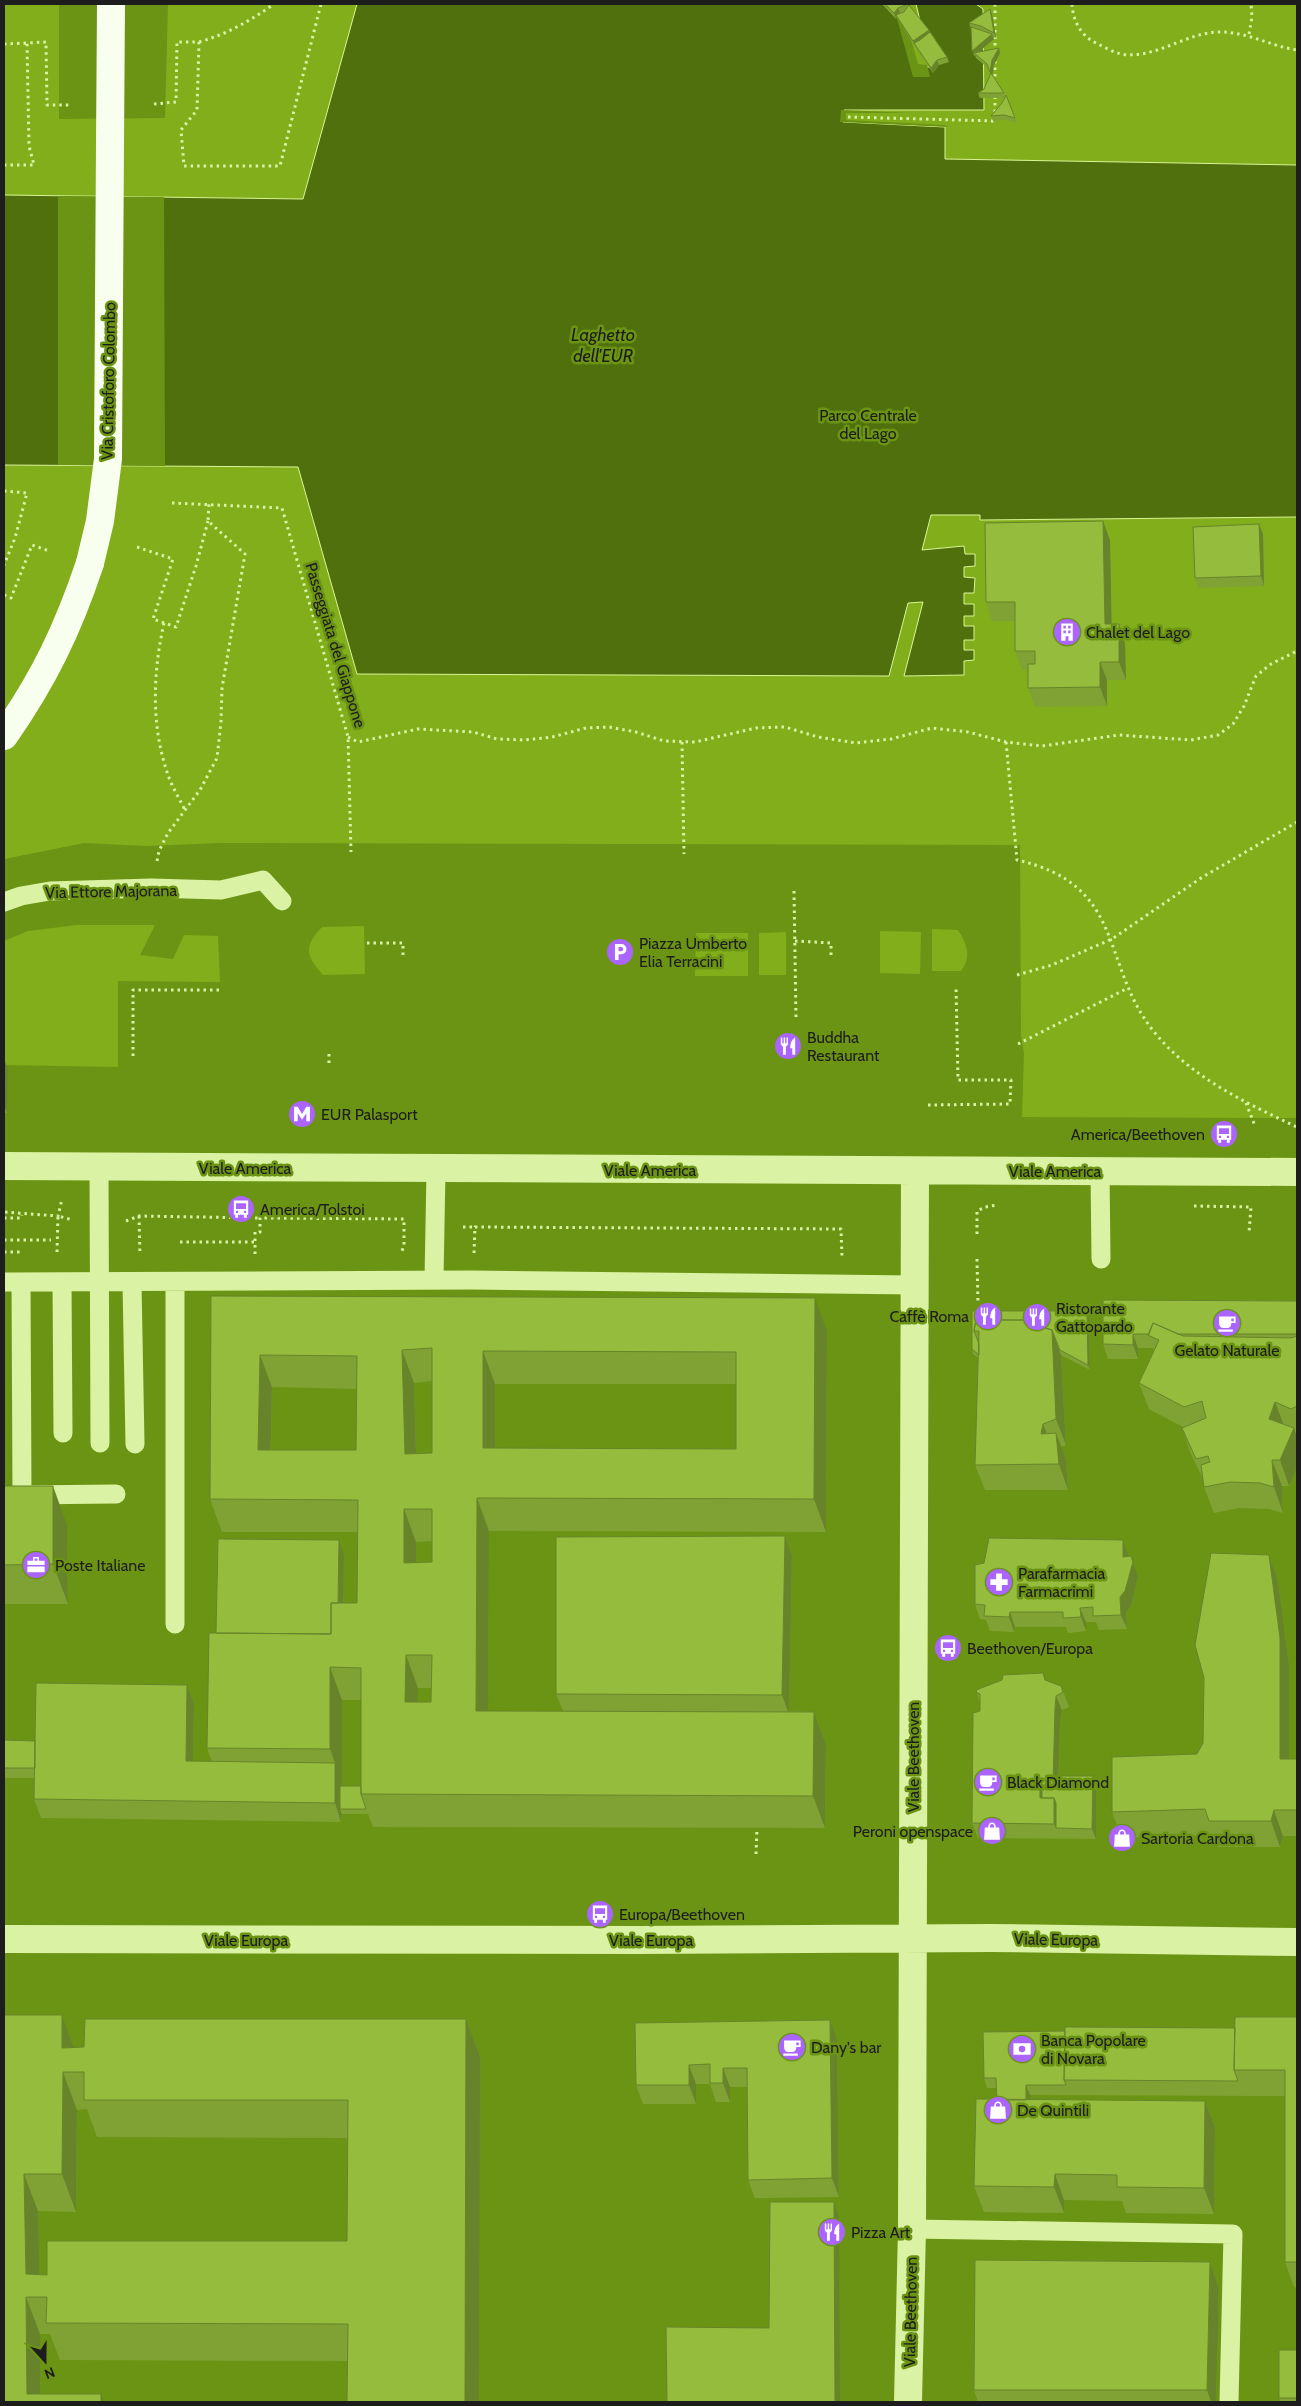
<svg xmlns="http://www.w3.org/2000/svg" width="1301" height="2406" viewBox="0 0 1301 2406" font-family="Cabin,sans-serif">
	<rect width="100%" height="100%" fill="#6c9414"/>
	<path fill="#82ae1c" d="M4 4H59V119L165 118 168 4H1297V1118L1022 1117 1024 1053 1021 1035 1020 845 220 843 146 846 84 843 4 859Z
		M77 925H155L140 955 173 959 184 935 218 936 220 982 118 981V1067L4 1065V941L28 931Z
		M364 926 365 974 323 975C305 955 304 946 322 927Z
		M932 929 958 930C967 944 972 957 961 971H932Z
		M880 931 921 932 920 974 880 973Z
		M786 932V975H759V933Z
		M696 933H748V976H695Z"/>
	<path fill="#50700d" stroke="#daf595" d="M357 4H899L916 67H931L916 4H976L983 9 984 110H844L843 122 945 127V159L1297 165V517L980 520V515H931L922 550 964 546 965 554H975V566L964 567V577L975 578 974 593H964V604H974V616H964V626H974V640H964V650H974V660L964 661V675L904 676 923 602 908 603 889 676 357 674 298 467 4 465V195L303 199Z"/>
	<path fill="#6c9414" d="M893 4H901L918 64 927 65 930 77H913Z
		M841 110 911 113H846V120L945 125 948 127 840 122Z
		M58 196 164 197 165 466 58 465Z"/>
	<g fill="none" stroke-linecap="round" stroke-linejoin="round">
		<path stroke="#daf2a3" stroke-width="3" stroke-dasharray="2.5 4" stroke-linecap="butt" d="M995 4V53
			M1072 4C1073 21 1081 36 1096 43 1104 47 1113 52 1121 54 1155 60 1186 32 1220 32 1248 32 1270 46 1297 50
			M1249 34 1252 17 1251 4
			M199 42C227 34 250 21 274 4
			M4 44 27 43
			M995 83V59
			M154 104 176 102 177 42H199L197 110 181 130 184 166H280L321 4
			M848 117 995 121V94
			M4 165H34L29 146 27 43 46 42 47 105H69
			M4 491 27 493 15 538 4 565
			M172 503 282 508 348 737 351 852
			M137 547 173 559 153 619 176 627 196 566 208 521
			M4 595 11 598 32 545 49 551
			M164 623C153 672 151 724 167 772 171 785 179 798 185 810
			M348 737 358 742 418 729 473 732 497 739 525 740 552 737 586 728 609 727 636 732 664 741 695 742 756 728 785 727 818 737 856 743 891 739 932 728 968 732 1006 742 1042 746 1119 735 1191 740 1218 735 1233 724 1244 706 1256 676 1271 664 1297 651
			M682 742 684 854
			M1006 742 1017 860C1128 885 1099 965 1155 1033 1192 1078 1246 1103 1297 1127
			M157 861 159 851 168 833 200 790 217 758 221 722 222 688 245 554 208 521 209 503
			M794 891 796 1018
			M795 941 831 943V955
			M367 943H403V956
			M1017 975 1052 965 1112 939 1201 878 1297 822
			M1018 1044 1128 988
			M329 1054V1066
			M133 1056V990H221
			M1246 1103 1255 1126
			M928 1105 1010 1104 1011 1080H958L956 987
			M1194 1206 1251 1207 1249 1233
			M5 1212 58 1216 62 1199
			M139 1216 140 1255
			M4 1218H21L22 1215
			M126 1221 139 1216 260 1218
			M463 1227H475
			M977 1234V1211L985 1207 997 1205
			M4 1240H51
			M180 1242H255
			M4 1252H23
			M57 1252 58 1216 73 1220
			M474 1253 475 1227 841 1229 842 1257
			M255 1254V1232H260V1218L404 1219V1245L401 1254
			M977 1259 978 1304
			M756 1854 757 1828"/>
		<path stroke="#daf2a3" stroke-width="19" d="M4 902 21 896 50 891 151 888 221 890 263 880 282 901
			M99 1167 100 1443
			M1100 1171 1101 1259
			M434 1280 436 1170
			M4 1282 472 1280 914 1285
			M21 1282 22 1495 116 1494
			M62 1282 63 1433
			M132 1283 135 1444
			M175 1283V1624
			M912 2229 1233 2234 1229 2402"/>
		<path stroke="#daf2a3" stroke-width="28" d="M4 1166 1297 1172
			M4 1939 638 1940 991 1938 1297 1942
			M908 2402 912 2229 915 1171"/>
		<path stroke="#f9ffee" stroke-width="28" d="M110 144 111 4
			M4 736C44 679 68 629 90 563"/>
		<path stroke="#f9ffee" stroke-width="28" d="M90 563 100 521 108 459 110 144"/>
	</g>
	<path fill="#80a234" fill-rule="evenodd" d="M882 4H908L929 30 947 57 949 62 939 65 933 73 916 48 897 17 896 19Z
		M992 14 996 38 993 37 994 39 979 52 999 48 1000 53 994 65 992 75 1005 96 1006 95 1017 123 1006 120 993 121 991 116 1002 103 1004 98H980L978 93 984 89 991 74 989 69 976 58 975 55 974 56 971 29 969 23Z
		M1103 521 1110 540 1111 624 1125 643 1126 680H1107V706L1035 707 1028 688V670H1022L1015 651V621H992L986 602Z
		M1263 534 1264 586 1198 588 1195 578Z
		M4 1059 8 1069 7 1113H4Z
		M211 1296 827 1331 826 1532 489 1531 488 1711H563L556 1694 785 1536 792 1555 789 1711 814 1712 826 1744 825 1828 373 1827 368 1814H342L341 1822 41 1818 34 1799 35 1778H4V1740L35 1741 187 1685 194 1704 193 1761 212 1762 207 1748 216 1633 344 1555V1603H357V1532H222L210 1499ZM432 1381V1453H416L414 1383ZM495 1384H736V1449L495 1448ZM272 1387 357 1389 356 1450H271ZM432 1541V1562H416V1542ZM418 1688H432L431 1702H417ZM342 1700H361V1786H342Z
		M1103 1300 1297 1301V1433H1296L1297 1437V1468L1289 1486H1282L1283 1513 1269 1509 1239 1508 1214 1513 1204 1487 1203 1479 1191 1454 1182 1428 1183 1427 1149 1409 1139 1383 1154 1351 1153 1348H1138V1359H1108L1103 1344Z
		M972 1311 1089 1317 1090 1370 1061 1355 1066 1445 1061 1447 1066 1459 1068 1490H985L975 1465 978 1358 973 1354 972 1349Z
		M4 1486 67 1525 68 1604H4Z
		M1123 1540 1128 1556 1138 1577 1131 1606 1126 1612 1127 1629 1099 1630 1096 1622H1086V1631L1068 1633 1066 1627H1015L1014 1632 990 1631 986 1620 980 1619 975 1604Z
		M1269 1555 1278 1581 1289 1664V1759H1297V1836H1283L1280 1847H1218L1214 1835 1122 1838 1112 1812 1197 1754 1203 1743Z
		M1045 1681 1061 1686 1069 1707 1062 1710 1060 1723 1059 1776 1096 1786V1839L978 1838 972 1823 980 1711V1703L977 1693Z
		M4 2015H62L74 2048 466 2019 480 2056 347 2361 60 2360 50 2334H40L4 2402ZM87 2109 97 2137 348 2138 347 2241 47 2275 39 2274 38 2211 76 2212 77 2110Z
		M1297 2017V2288L1294 2287 1285 2262V2096L1030 2095V2100L1205 2101 1215 2127 1214 2214 1126 2213 1122 2201 1064 2200V2213L984 2212 974 2186 997 2100V2088H987L984 2078 1065 2031 1235 2028Z
		M830 2020 837 2039 839 2197 755 2198 748 2180 747 2087H730V2102H716L710 2084H696V2104H643L636 2085 635 2023Z
		M1210 2262 1219 2288 1216 2402H978L974 2390Z
		M1297 2350V2402H1280L1279 2398Z"/>
	<path fill="#68842b" d="M898 8 900 13 896 15 897 17 896 19 894 13Z
		M990 9 992 14 996 38 994 33Z
		M929 30 931 35 915 45 914 43 915 46 913 41Z
		M992 34 994 39 976 54 974 53V56L972 51Z
		M999 48 1000 53 994 65 992 77 990 72 992 60Z
		M937 60 939 65 933 73 931 68Z
		M1103 521 1110 540 1112 643 1105 624Z
		M1259 524 1263 534 1264 586 1261 576Z
		M1119 624 1125 643 1126 680 1119 662Z
		M1100 662 1107 680V706L1100 687Z
		M4 1059 8 1069 7 1113 4 1105Z
		M815 1298 827 1331 826 1532 814 1499Z
		M1087 1311 1089 1317 1090 1370 1088 1365Z
		M1052 1330 1061 1355 1066 1445 1056 1419Z
		M1133 1334 1138 1348V1359L1133 1345Z
		M402 1350 414 1383 417 1486 405 1454Z
		M483 1351 495 1384V1481L483 1448Z
		M260 1355 272 1387 270 1482 258 1450Z
		M1275 1402 1285 1428 1269 1419Z
		M1043 1424 1053 1449 1041 1434Z
		M1294 1428 1297 1437V1468L1289 1486 1280 1460Z
		M1056 1433 1066 1459 1068 1490 1059 1464Z
		M1272 1460 1282 1486 1283 1513 1274 1487Z
		M53 1486 67 1525 68 1604 53 1564Z
		M477 1498 489 1531 488 1743 476 1711Z
		M404 1509 416 1542V1595L404 1563Z
		M785 1536 792 1555 789 1714 782 1695Z
		M339 1540 344 1555 343 1667 338 1652Z
		M1123 1540 1128 1554V1571L1123 1557Z
		M1269 1555 1278 1581 1289 1664V1785L1280 1759Z
		M1131 1556 1138 1577 1131 1606 1126 1612 1127 1629 1121 1615 1120 1597Z
		M1080 1608 1086 1622V1631L1081 1617Z
		M1010 1612 1015 1627 1014 1632 1009 1617Z
		M406 1655 418 1688 417 1735 405 1702Z
		M330 1667 342 1700V1809H340L342 1814 341 1822 335 1803V1763L330 1749Z
		M187 1685 194 1704 193 1780 186 1761Z
		M1056 1696 1062 1710 1060 1723 1058 1799 1053 1785 1055 1708Z
		M814 1712 826 1744 825 1828 813 1796Z
		M1093 1776 1096 1786V1839L1092 1829Z
		M1040 1785 1046 1799 1040 1798Z
		M1054 1798 1060 1813 1056 1828 1054 1824Z
		M1274 1810 1283 1836 1280 1847 1271 1821Z
		M62 2015 76 2053 62 2048Z
		M466 2019 480 2056 479 2402H465Z
		M830 2020 837 2039 839 2197 832 2178Z
		M689 2065 696 2084V2104L689 2085Z
		M723 2068 730 2087V2102L723 2083Z
		M63 2072 77 2110 76 2212 62 2174Z
		M1026 2085 1030 2095V2126L1027 2116Z
		M1205 2101 1215 2127 1214 2214 1204 2188Z
		M24 2174 38 2211 40 2297 26 2274Z
		M1055 2174 1064 2200V2213L1054 2187Z
		M834 2202 839 2217 840 2402H835Z
		M1210 2262 1219 2288 1216 2402H1211L1207 2390Z
		M26 2297 40 2334V2402L27 2394Z
		M101 2394 104 2402H101Z"/>
	<path fill="#95bc3d" stroke="#68842b" fill-rule="evenodd" d="M885 4H908L898 8 894 13Z
		M909 5 929 30 913 41 896 15 904 12Z
		M990 9 994 33 981 26 969 23Z
		M971 27 992 34 972 51Z
		M930 32 947 57 937 60 931 68 914 43 920 40Z
		M999 48 992 60 990 72 987 64 974 53Z
		M991 73 1004 93H978L984 89Z
		M1006 95 1015 118 1004 115 991 116 1002 103Z
		M1103 521 1105 624H1119V662H1100V687L1028 688V664H1035V651H1015V602H986L985 523Z
		M1259 524 1261 576 1195 578 1193 527Z
		M211 1296 815 1298 814 1499 477 1498 476 1711 814 1712 813 1796 361 1794V1668L330 1667V1749L207 1748 209 1633 331 1634V1603H357L358 1500 210 1499ZM432 1348V1453L405 1454 402 1350ZM483 1351 736 1352V1449L483 1448ZM260 1355 357 1356 356 1450H258ZM404 1509H432V1562L404 1563ZM406 1655H432L431 1702H405Z
		M1103 1300 1297 1301V1334H1178L1153 1323 1149 1334H1133V1345L1103 1344Z
		M972 1311H1087L1088 1365 1060 1350 1052 1330 1033 1324 1032 1320H976L974 1331 979 1344V1355L972 1349Z
		M976 1320H1032V1324L1052 1330 1056 1419 1043 1424 1041 1434 1056 1433 1059 1464 975 1465 979 1331H974Z
		M1153 1323 1183 1336 1291 1338 1297 1336V1406L1291 1409 1275 1402 1269 1419 1294 1428 1280 1460H1272L1274 1487 1260 1483 1230 1482 1204 1487 1201 1465 1210 1462 1208 1456 1196 1459 1182 1428 1206 1418 1202 1401 1184 1407 1139 1383 1159 1340 1148 1335Z
		M4 1486H53V1564L4 1565Z
		M785 1536 782 1695 556 1694V1537Z
		M989 1538 1123 1540V1557L1131 1556 1133 1562 1125 1591 1120 1597 1121 1615 1093 1616V1607L1080 1608 1081 1617 1063 1618V1612H1010L1009 1617 984 1616 985 1605 975 1604V1565L984 1563Z
		M218 1539 339 1540 338 1603H331V1634L216 1633Z
		M1211 1553 1269 1555 1280 1638V1759H1297V1810H1274L1271 1821H1209L1205 1809 1112 1812V1757L1197 1754 1203 1743 1204 1678 1195 1645Z
		M1043 1673 1045 1680 1061 1686 1063 1692 1056 1696 1055 1708 1053 1785H1040V1798H1054V1824L972 1823 973 1713 980 1711V1694L977 1693 976 1690 1002 1680 1003 1675Z
		M36 1683 187 1685 186 1761 335 1763V1803L34 1799Z
		M4 1740 35 1741V1768H4Z
		M1054 1776H1093L1092 1829 1056 1828V1803L1054 1798H1042V1789H1054Z
		M340 1786H361V1794L366 1809H340Z
		M4 2015H62V2048L84 2047 85 2019H466L465 2402H347L348 2324 46 2323 47 2297H26L27 2394H101V2402H4ZM63 2072H84V2100H348L347 2241H47V2275L26 2274 24 2174H62Z
		M1235 2017H1297V2262H1285V2070H1234Z
		M830 2020 832 2178 748 2180 747 2068H723V2083H710V2064L689 2065V2085H636L635 2023Z
		M1065 2027 1235 2028 1234 2070 1238 2081 1064 2080Z
		M1065 2031 1064 2080 1066 2085H1026V2100H997L996 2078H984L983 2032Z
		M976 2099 1205 2101 1204 2188 1117 2187V2175L1055 2174 1054 2187 974 2186Z
		M770 2202H834L835 2402H667L666 2327 769 2328Z
		M975 2260 1210 2262 1207 2390H974Z
		M1279 2350H1297V2398H1279Z"/>
	<defs>
		<g id="building-disc" transform="scale(1.4375)"><circle r="9.5" fill="#ab64ff" stroke="#6c9414"/><path d="M-4-6H4V6H1V3H-1V6H-4ZM-2.5-4.3h1.7v1.8h-1.7ZM.8-4.3h1.7v1.8H.8ZM-2.5-1h1.7V.8h-1.7ZM.8-1h1.7V.8H.8Z" fill="#fff"/></g>
		<g id="parking-disc" transform="scale(1.4375)"><circle r="9.5" fill="#ab64ff" stroke="#6c9414"/><path d="M-3.5-5.5H1a3.5 3.5 0 0 1 0 7H-1V5.5H-3.5ZM-1-3.4V-.6H.8a1.4 1.4 0 0 0 0-2.8Z" fill="#fff"/></g>
		<g id="restaurant-disc" transform="scale(1.4375)"><circle r="9.5" fill="#ab64ff" stroke="#6c9414"/><path d="M-5-6h1v4h1v-4h1v4h1v-4h1v5L-1.5 .5V6h-2V.5L-5-1ZM5-6V6H3V1.5H1.5Q1.5-4 5-6Z" fill="#fff"/></g>
		<g id="metro-disc" transform="scale(1.4375)"><circle r="9.5" fill="#ab64ff" stroke="#6c9414"/><path d="M-5.5 5V-5H-3L0 0L3-5H5.5V5H3V-.5L0 4L-3-.5V5Z" fill="#fff"/></g>
		<g id="bus-disc" transform="scale(1.4375)"><circle r="9.5" fill="#ab64ff" stroke="#6c9414"/><path d="M-5-6H5V4H4V6H2V4H-2V6H-4V4H-5ZM-3.5-4V0h7V-4ZM-3.5 1.2v1.5H-2V1.2ZM2 1.2v1.5H3.5V1.2Z" fill="#fff"/></g>
		<g id="cafe-disc" transform="scale(1.4375)"><circle r="9.5" fill="#ab64ff" stroke="#6c9414"/><path d="M-5.5-4.5H6V0H3Q3 3.5 0 3.5H-2.5Q-5.5 3.5-5.5 0ZM3-3.2v2h1.7v-2ZM-6 4.5H4V6H-6Z" fill="#fff"/></g>
		<g id="office-disc" transform="scale(1.4375)"><circle r="9.5" fill="#ab64ff" stroke="#6c9414"/><path d="M-6-3h4V-5.5h4V-3h4V5H-6ZM-1-4.5V-3h2v-1.5ZM-6 0V1H6V0Z" fill="#fff"/></g>
		<g id="pharmacy-disc" transform="scale(1.4375)"><circle r="9.5" fill="#ab64ff" stroke="#6c9414"/><path d="M-2-6h4v4h4v4h-4v4h-4v-4h-4v-4h4Z" fill="#fff"/></g>
		<g id="shop-disc" transform="scale(1.4375)"><circle r="9.5" fill="#ab64ff" stroke="#6c9414"/><path d="M-5-2.5h2.3a2.7 3.5 0 0 1 5.4 0H5L5.5 6h-11ZM-1.5-2.5h3a1.5 2.3 0 0 0-3 0Z" fill="#fff"/></g>
		<g id="bank-disc" transform="scale(1.4375)"><circle r="9.5" fill="#ab64ff" stroke="#6c9414"/><path d="M-6-4H6V4H-6ZM0-2.3a2.3 2.3 0 1 0 0 4.6a2.3 2.3 0 1 0 0-4.6Z" fill="#fff"/></g>
	</defs>
	<g fill-rule="evenodd">
		<use href="#building-disc" x="1067" y="632"/>
		<use href="#parking-disc" x="620" y="952"/>
		<use href="#restaurant-disc" x="788" y="1046"/>
		<use href="#metro-disc" x="302" y="1114"/>
		<use href="#bus-disc" x="1224" y="1134"/>
		<use href="#bus-disc" x="241" y="1209"/>
		<use href="#restaurant-disc" x="988" y="1316"/>
		<use href="#restaurant-disc" x="1037" y="1317"/>
		<use href="#cafe-disc" x="1227" y="1323"/>
		<use href="#office-disc" x="36" y="1565"/>
		<use href="#pharmacy-disc" x="999" y="1582"/>
		<use href="#bus-disc" x="948" y="1648"/>
		<use href="#cafe-disc" x="988" y="1782"/>
		<use href="#shop-disc" x="992" y="1831"/>
		<use href="#shop-disc" x="1122" y="1838"/>
		<use href="#bus-disc" x="600" y="1914"/>
		<use href="#cafe-disc" x="792" y="2047"/>
		<use href="#bank-disc" x="1022" y="2049"/>
		<use href="#shop-disc" x="998" y="2110"/>
		<use href="#restaurant-disc" x="832" y="2232"/>
	</g>
	<g text-anchor="middle" stroke-width="5" stroke-linejoin="round" paint-order="stroke">
		<g font-size="16" fill="#1d1d1d" stroke="#6c9414">
			<text transform="translate(108 381) rotate(-89)" y="6">Via Cristoforo Colombo</text>
			<text transform="translate(336 645) rotate(73)" y="6">Passeggiata del Giappone</text>
			<text transform="translate(111 891) rotate(-1)" y="6">Via Ettore Majorana</text>
			<text x="245" y="1174">Viale America</text>
			<text x="650" y="1176">Viale America</text>
			<text x="1055" y="1177">Viale America</text>
			<text transform="translate(913 1757) rotate(-90)" y="6">Viale Beethoven</text>
			<text transform="translate(1056 1939) rotate(1)" y="6">Viale Europa</text>
			<text x="246" y="1946">Viale Europa</text>
			<text x="651" y="1946">Viale Europa</text>
			<text transform="translate(910 2312) rotate(-89)" y="6">Viale Beethoven</text>
		</g>
		<g font-size="16" fill="#1c1d1a" stroke="#6c9414">
			<text x="868" y="421">Parco Centrale<tspan x="868" dy="18">del Lago</tspan></text>
		</g>
		<g font-size="16" fill="#1d1d1d" stroke="#6c9414" text-anchor="start">
			<text x="1086" y="638">Chalet del Lago</text>
			<text x="639" y="949">Piazza Umberto<tspan x="639" dy="18">Elia Terracini</tspan></text>
			<text x="807" y="1043">Buddha<tspan x="807" dy="18">Restaurant</tspan></text>
			<text x="321" y="1120">EUR Palasport</text>
			<text x="1205" y="1140" text-anchor="end">America/Beethoven</text>
			<text x="260" y="1215">America/Tolstoi</text>
			<text x="1056" y="1314">Ristorante<tspan x="1056" dy="18">Gattopardo</tspan></text>
			<text x="969" y="1322" text-anchor="end">Caffè Roma</text>
			<text x="1227" y="1356" text-anchor="middle">Gelato Naturale</text>
			<text x="55" y="1571">Poste Italiane</text>
			<text x="1018" y="1579">Parafarmacia<tspan x="1018" dy="18">Farmacrimi</tspan></text>
			<text x="967" y="1654">Beethoven/Europa</text>
			<text x="1007" y="1788">Black Diamond</text>
			<text x="973" y="1837" text-anchor="end">Peroni openspace</text>
			<text x="1141" y="1844">Sartoria Cardona</text>
			<text x="619" y="1920">Europa/Beethoven</text>
			<text x="1041" y="2046">Banca Popolare<tspan x="1041" dy="18">di Novara</tspan></text>
			<text x="811" y="2053">Dany's bar</text>
			<text x="1017" y="2116">De Quintili</text>
			<text x="851" y="2238">Pizza Art</text>
		</g>
		<g font-size="18" font-style="italic" fill="#1c1d19" stroke="#6c9414">
			<text x="603" y="341">Laghetto<tspan x="603" dy="21">dell'EUR</tspan></text>
		</g>
	</g>
	<rect width="1301" height="2406" fill="none" stroke="#1d1d1d" stroke-width="10"/>
	<g transform="translate(45 2361) rotate(159)" stroke="#6c9414" stroke-width="4" paint-order="stroke">
	<path d="M0-4L9 19L0 12L-9 19Z" fill="#1d1d1d"/>
	<text y="-8" font-size="14" font-weight="bold" text-anchor="middle" fill="#1d1d1d">N</text>
	</g>
</svg>
